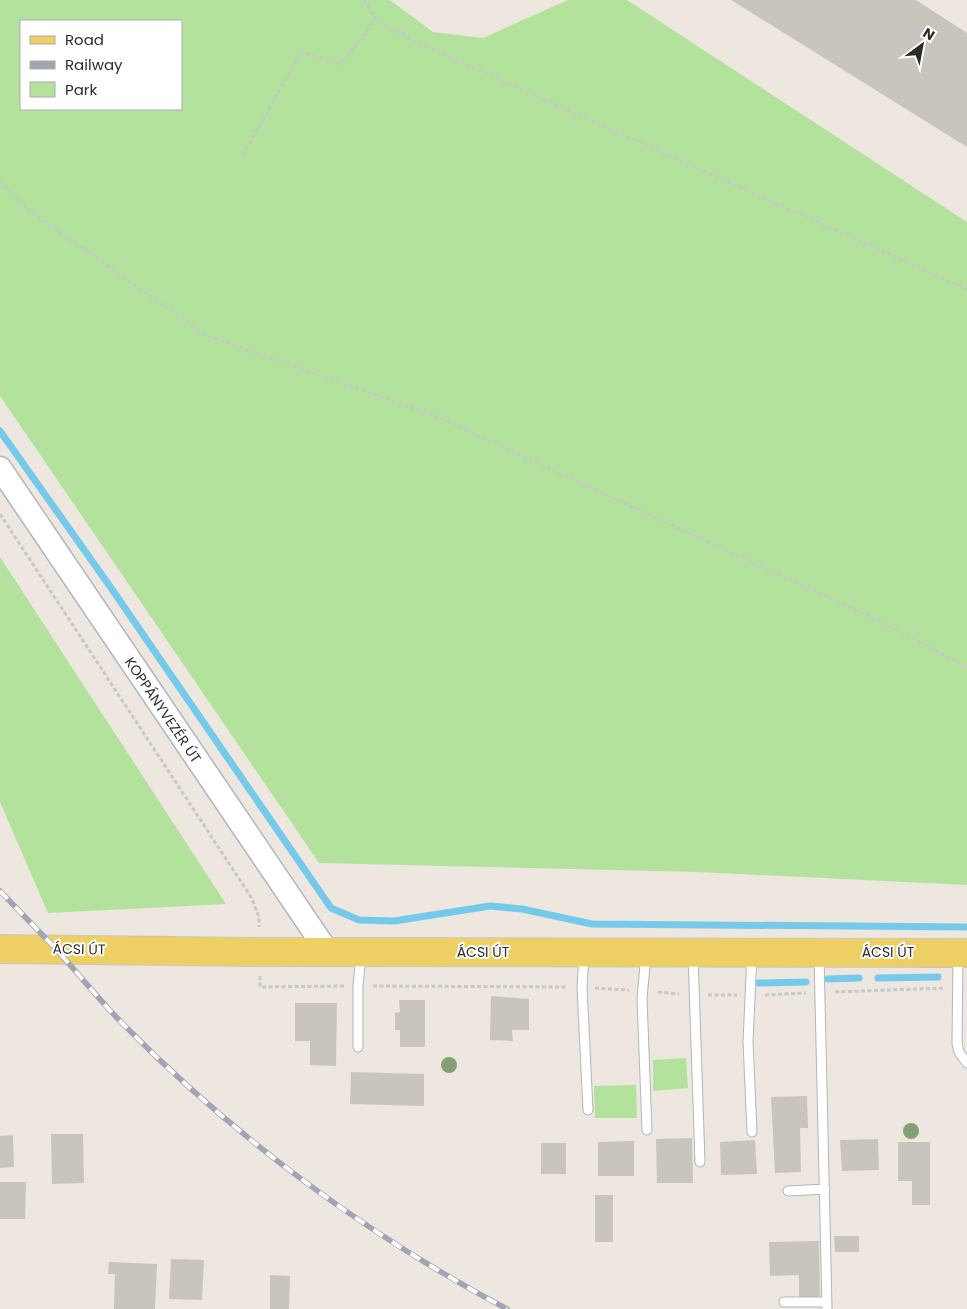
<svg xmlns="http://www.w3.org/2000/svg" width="967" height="1309" viewBox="0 0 967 1309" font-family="Poppins,sans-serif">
	<rect width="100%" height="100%" fill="#ede7df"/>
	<path fill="#b3e29d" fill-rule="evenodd" d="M0 0H390L433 32 483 38 568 0H627L967 222V885L698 872 319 863 0 396ZM21 21H181V109H21Z
		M0 557 226 904 48 913 0 802Z
		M686 1058 688 1088 653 1091V1060Z
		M636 1085 637 1118H595L594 1086Z"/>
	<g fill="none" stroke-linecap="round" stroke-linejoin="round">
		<path stroke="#75caeb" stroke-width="7" d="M0 431 109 585 331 908 359 920 394 921 490 906 522 909 592 924 967 927
			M878 978 938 977
			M828 979 859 978
			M759 983 806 982"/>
	</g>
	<path fill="#c9c5bd" d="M731 0H916L967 33V147Z
		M491 996 529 999V1030H512L513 1041 490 1040Z
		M399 1000H425V1047H400V1030H395V1013L400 1012Z
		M295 1003H337L336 1066 310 1065V1041H295Z
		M351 1072 424 1074V1106L350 1104Z
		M807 1096 808 1128H800L801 1172 775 1173 771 1097Z
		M51 1134H83L84 1183 52 1184Z
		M13 1135 14 1167 0 1168V1136Z
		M692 1138 693 1183H657L656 1139Z
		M878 1139 879 1170 842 1171 840 1140Z
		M755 1140 757 1174 721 1175 720 1142Z
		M634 1141V1176H598V1142Z
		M898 1142H930V1205H912V1181H898Z
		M541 1143H566V1174H541Z
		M0 1182H26L25 1219H0Z
		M595 1195H613V1242H595Z
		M834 1236H859V1252H835Z
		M819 1241 820 1298H799V1275L770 1276 769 1242Z
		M171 1259 204 1260 202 1300 169 1299Z
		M109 1262 157 1264 155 1309H114L115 1274H108Z
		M270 1275 290 1276 289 1309H270Z"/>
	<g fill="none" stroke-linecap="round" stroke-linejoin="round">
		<g stroke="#b2b5bf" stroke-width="11">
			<path id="service" d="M752 954 748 1042 752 1132
				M584 955 582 987 588 1110
				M646 955 642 998 647 1130
				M693 955 700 1162
				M819 955 827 1309
				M958 955 957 1043 959 1052 967 1063
				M358 1047V986L361 954
				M788 1191 825 1189
				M784 1302H827"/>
		</g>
		<g stroke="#b2b5bf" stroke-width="25">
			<path id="tertiary" d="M0 468 327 951"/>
		</g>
		<g stroke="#c8c8c8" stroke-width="30">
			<path id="primary" d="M0 949 261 952 967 953"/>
		</g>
		<path stroke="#c8c8c8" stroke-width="3" stroke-dasharray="4 2.5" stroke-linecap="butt" d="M364 0 376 19 408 38 967 289
			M243 155 301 52 341 64 376 19
			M0 181 30 211 205 335 438 417 877 620 967 667
			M0 514 251 897 259 917V927
			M260 976V987L344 986
			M373 986 567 987
			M595 988 629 990
			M658 992 679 994
			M835 992 944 988
			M708 995H737
			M765 995 806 993"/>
		<use href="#service" stroke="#fff" stroke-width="9"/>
		<use href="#tertiary" stroke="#fff" stroke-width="22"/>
		<use href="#primary" stroke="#edcf64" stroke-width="28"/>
		<g stroke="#a1a4b5" stroke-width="5.5">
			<path id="rail" d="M0 891C18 910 37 929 55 948 78 973 99 1000 123 1024 234 1137 367 1235 507 1309"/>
		</g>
		<use href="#rail" stroke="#fff" stroke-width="4" stroke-dasharray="11" stroke-linecap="butt"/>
	</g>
	<g fill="#82a174">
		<circle cx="449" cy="1065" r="8"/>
		<circle cx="911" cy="1131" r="8"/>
	</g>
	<g text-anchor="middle" stroke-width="4" stroke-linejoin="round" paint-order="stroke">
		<g font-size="14" fill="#2c2c2c" stroke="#fff">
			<text transform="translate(163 710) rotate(56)" y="5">KOPPÁNYVEZÉR ÚT</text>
			<text transform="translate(79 949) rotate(1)" y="5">ÁCSI ÚT</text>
			<text x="483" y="957">ÁCSI ÚT</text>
			<text x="888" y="957">ÁCSI ÚT</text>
		</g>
	</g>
	<rect x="20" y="20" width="162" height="90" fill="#ffffff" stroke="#ababab"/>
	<rect x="30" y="36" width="25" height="8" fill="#edcf64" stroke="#ababab"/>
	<text x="65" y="45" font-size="15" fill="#2c2c2c">Road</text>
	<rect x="30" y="61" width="25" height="8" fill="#a1a4b5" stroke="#ababab"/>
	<text x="65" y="70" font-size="15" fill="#2c2c2c">Railway</text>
	<rect x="30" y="82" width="25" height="15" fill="#b3e29d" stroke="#ababab"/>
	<text x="65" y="95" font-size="15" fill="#2c2c2c">Park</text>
	<g transform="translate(922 45) rotate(32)" stroke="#ffffff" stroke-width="4" paint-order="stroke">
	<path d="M0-4L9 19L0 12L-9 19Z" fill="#2c2c2c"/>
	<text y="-8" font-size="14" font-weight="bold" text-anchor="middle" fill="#2c2c2c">N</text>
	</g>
</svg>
